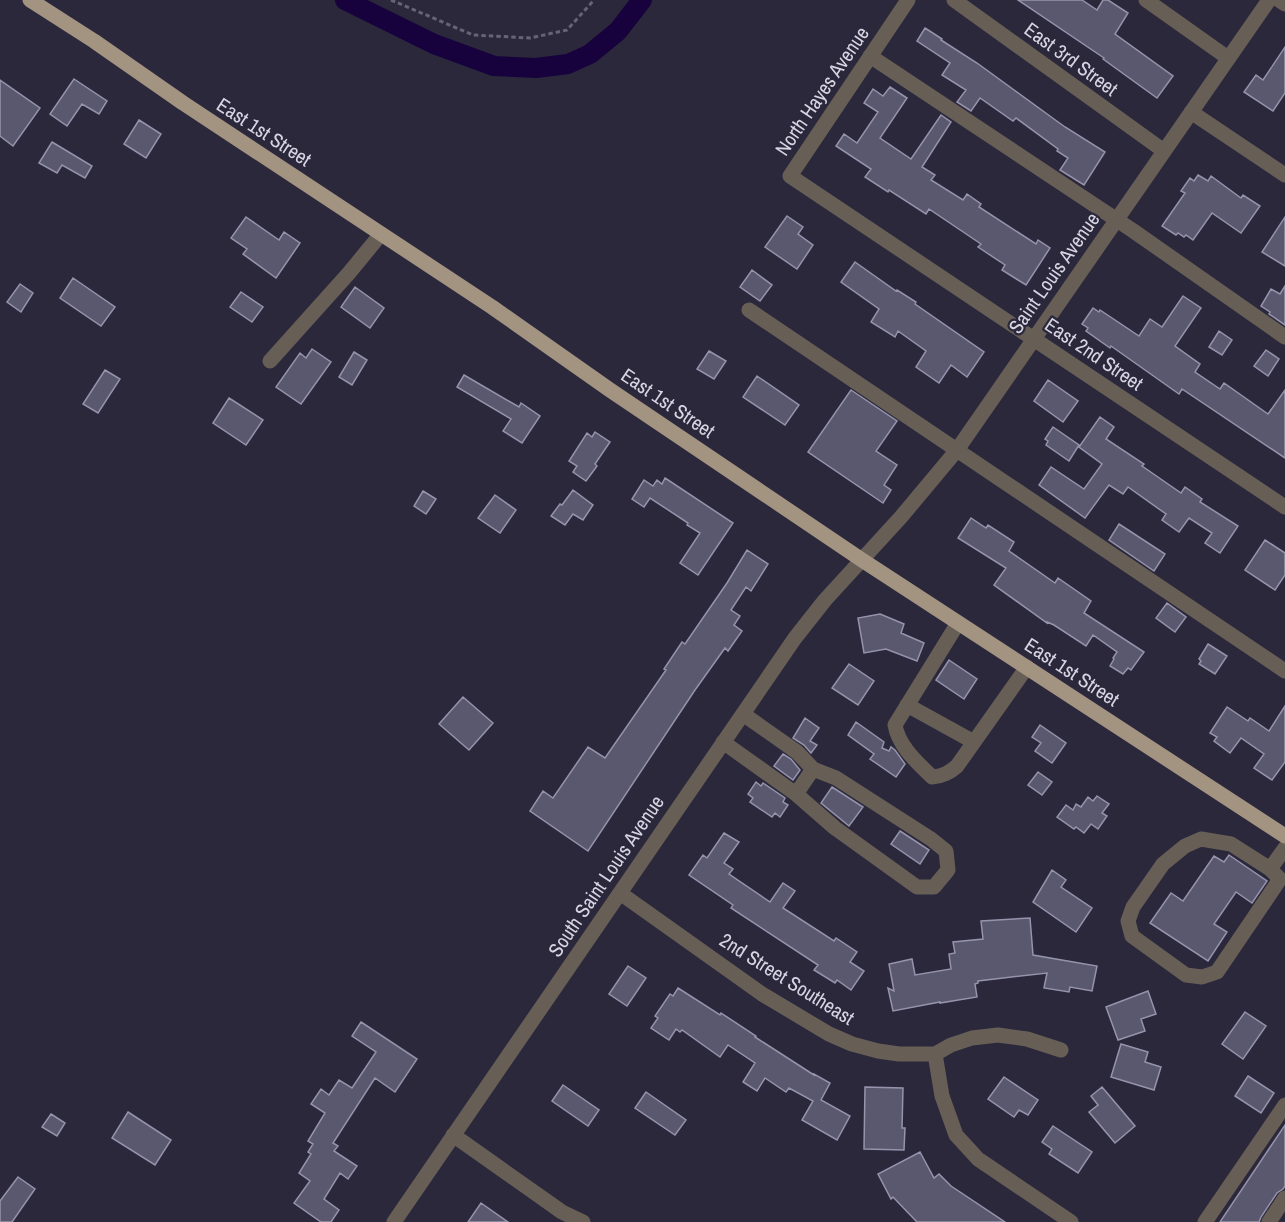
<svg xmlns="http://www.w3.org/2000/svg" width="1285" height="1222" viewBox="0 0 1285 1222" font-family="'Archivo Narrow',sans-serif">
	<rect width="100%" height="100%" fill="#2b283c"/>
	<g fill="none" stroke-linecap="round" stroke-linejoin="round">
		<path stroke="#17023d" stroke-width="20" d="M345 0 434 44 494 66 536 68 568 64 590 54 618 31 642 0"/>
	</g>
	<path fill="#5a586f" stroke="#9693ac" stroke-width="1.5" d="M1018 0H1082L1097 10 1103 0H1108L1128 13 1115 34 1173 76 1157 98 1103 59 1104 58Z
		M925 28 942 39 941 40 977 63 1065 127 1105 152 1084 185 1060 170 1068 158 1057 151 1058 149 1016 118 1013 121 980 98 971 111 957 102 966 90 942 75 950 63 917 41Z
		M1285 47V93L1273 111 1244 92 1256 75 1263 80Z
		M74 79 107 101 99 114 82 104 67 126 50 114Z
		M0 80 40 108 13 146 0 136Z
		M890 87 907 98 880 138 911 159 941 115 951 122 922 167 935 175 931 180 963 200 967 194 981 204 979 207 1036 244 1038 240 1050 248 1026 285 1002 270 1005 265 978 247 981 244 929 209 926 214 889 190 888 192 865 177 871 169 836 146 844 134 857 143 878 112 864 103 873 89 883 96Z
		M139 120 161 134 146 158 124 144Z
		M52 142 92 166 85 178 62 165 57 173 39 163Z
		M1198 175 1208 181 1211 176 1241 198 1243 195 1260 206 1241 233 1212 213 1193 240 1186 235 1184 237 1178 233 1176 235 1162 226 1185 193 1181 191 1190 178 1194 181Z
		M787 216 803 227 798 234 813 245 797 269 765 247Z
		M246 217 279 240 284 232 300 243 276 278 243 254 247 249 231 238Z
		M1285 217V266L1262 252Z
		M855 262 896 291 897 290 916 302 915 304 984 352 967 377 951 365 939 383 916 367 926 351 898 331 895 337 871 322 879 309 841 282Z
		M752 270 772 285 760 301 740 287Z
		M73 278 115 307 101 326 60 298Z
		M20 284 33 293 21 312 7 302Z
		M1285 286V325L1269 314 1270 312 1261 306 1271 289 1280 294Z
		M355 287 384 308 370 328 341 307Z
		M241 292 263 307 252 322 230 307Z
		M1183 296 1201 308 1175 346 1200 364 1195 372 1220 389 1224 383 1268 414 1285 390V458L1182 389 1179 394 1111 346 1110 348 1086 331 1088 328 1082 324 1093 308 1099 312 1100 310 1139 336 1150 319 1162 327Z
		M1219 331 1232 340 1222 355 1209 347Z
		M312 349 331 362 301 404 276 387 300 353 306 358Z
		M1266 350 1279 359 1268 376 1254 366Z
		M709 351 726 361 714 379 697 369Z
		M354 352 367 360 352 385 339 377Z
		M105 370 120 379 98 413 83 404Z
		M464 375 519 407 521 403 540 416 522 443 503 431 511 419 457 387Z
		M757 376 799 405 785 425 743 397Z
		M1048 380 1078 401 1063 422 1034 401Z
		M851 390 897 421 876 451 897 465 884 485 891 490 883 503 808 452Z
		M229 398 263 420 246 445 213 423Z
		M1100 417 1114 427 1106 439 1144 464 1142 466 1181 493 1185 487 1202 499 1200 502 1238 526 1220 553 1205 543 1212 533 1189 518 1179 532 1162 520 1166 514 1128 487 1123 494 1109 485 1085 518 1039 485 1051 467 1084 489 1102 464 1079 447Z
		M1053 427 1079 445 1069 461 1046 445 1048 441 1045 439Z
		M595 432 610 442 595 464 597 466 586 481 573 472 577 466 569 461 587 433 592 437Z
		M665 478 733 523 698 575 680 563 700 533 687 525 688 523 650 498 644 507 632 499 644 480 653 486 657 480 662 484Z
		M573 490 593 505 583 520 573 514 565 525 551 516 560 504 562 505Z
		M423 491 436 499 426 514 414 506Z
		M495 495 516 510 500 533 478 518Z
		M971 518 986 528 988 525 1014 542 1009 551 1055 583 1058 578 1091 601 1084 613 1144 652 1131 670 1128 668 1123 674 1110 666 1114 659 1113 658 1117 652 1093 635 1086 646 1054 625 1047 622V623L994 585 1006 568 958 538Z
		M1119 524 1165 554 1154 571 1109 540Z
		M1265 540 1285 553V575L1275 590 1245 570Z
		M747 550 768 564 751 591 746 587 731 610 740 616 734 625 742 631 728 651 725 648 695 690 588 851 530 811 543 791 553 798 588 747 605 758 666 670 664 669 682 642 685 644 727 583Z
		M1167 603 1186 617 1175 632 1156 618Z
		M880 614 904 624 901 633 924 643 917 661 886 649 864 653 858 618Z
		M1208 644 1227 656 1215 674 1199 664 1201 661 1199 659Z
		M949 660 977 679 964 699 936 680Z
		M849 664 874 681 858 705 832 688Z
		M463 697 493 723 469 750 439 724Z
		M1285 706V762L1272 780 1254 768 1264 754 1241 738 1230 753 1214 741 1217 737 1210 733 1227 707 1248 721 1250 718 1269 731Z
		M805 718 819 728 810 741 817 745 811 753 804 745 793 738Z
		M856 722 884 742 882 748 889 751 891 747 895 750 905 764 896 777 870 759 874 754 848 735Z
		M1040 725 1066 743 1052 763 1035 751 1041 743 1032 737Z
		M783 754 791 759 800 770 793 780 774 766Z
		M1038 772 1052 782 1042 795 1028 785Z
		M756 782 761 786 763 783 785 798 783 802 788 805 780 817 775 813 772 817 750 802 753 798 748 794Z
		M832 787 863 807 849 826 821 803Z
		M1097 796 1109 804 1102 813 1107 816 1098 829 1091 824 1084 833 1076 827 1074 829 1057 817 1066 805 1073 810 1076 804 1081 807 1088 797 1093 801Z
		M900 831 929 850 920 864 891 844Z
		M724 833 739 842 724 863 733 869 729 874 770 902 783 883 795 891 783 908 834 941 836 938 857 952 850 962 864 971 851 990 837 980 835 983 814 970 818 965 731 908 733 905 689 875 703 855 707 858Z
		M1229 855 1267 881 1252 903 1236 892 1214 924 1227 932 1208 961 1150 923 1171 893 1183 901 1214 856 1224 862Z
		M1052 870 1066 880 1061 887 1092 908 1076 932 1033 902Z
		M1030 918 1033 955 1097 966 1092 991 1070 987 1069 992 1044 988 1047 973 978 981V983L975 984 977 997 940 1003V1002L893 1011 888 988 894 991 889 964 912 959 915 975 951 969 949 954 955 953 953 942 983 939 981 921Z
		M628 966 646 978 627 1006 609 994Z
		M678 988 720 1015 721 1013 756 1036 755 1037 814 1075V1074L830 1083 821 1100 850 1116 837 1140 802 1120 813 1101 789 1088 786 1092 765 1078 757 1091 743 1082 755 1063 728 1045 720 1057 682 1030 680 1032 676 1029 669 1040 651 1028 658 1018 655 1016 670 994 673 996Z
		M1148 991 1156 1014 1141 1019 1145 1031 1118 1040 1106 1007Z
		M1245 1012 1266 1026 1243 1059 1222 1044Z
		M361 1022 417 1059 395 1092 375 1078 333 1143 338 1146 334 1151 357 1166 348 1179 340 1173 324 1199 339 1210 331 1222H321L294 1203 310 1181 299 1173 311 1154 308 1152 313 1144 308 1141 325 1113 311 1104 321 1089 329 1095 339 1080 352 1088 376 1052 352 1036Z
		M1121 1044 1148 1052 1145 1062 1161 1067 1154 1090 1111 1077Z
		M1248 1076 1274 1093 1261 1113 1235 1096Z
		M1004 1077 1038 1100 1028 1115 1019 1110 1014 1117 988 1099Z
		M563 1085 599 1110 588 1126 552 1101Z
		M865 1087 903 1088 902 1128H905L904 1150 864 1149Z
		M1102 1087 1135 1126 1115 1143 1089 1112 1098 1105 1091 1096Z
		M646 1092 686 1120 675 1135 635 1108Z
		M128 1112 171 1140 155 1165 112 1138Z
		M51 1114 65 1123 57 1136 42 1127Z
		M1285 1125V1186L1283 1189 1277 1193 1261 1217 1259 1222H1220Z
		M1053 1126 1092 1152 1078 1173 1049 1154 1052 1149 1042 1142Z
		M920 1152 934 1178 939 1174 951 1186 1005 1222H917L893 1197 891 1199 878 1174Z
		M18 1177 35 1189 12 1222H0V1201Z
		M481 1203 508 1222H468Z"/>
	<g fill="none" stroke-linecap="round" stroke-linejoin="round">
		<path stroke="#656375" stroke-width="3" stroke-dasharray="4.5 3" stroke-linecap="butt" d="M391 0 473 35 530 38 567 30 594 0"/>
		<path stroke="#675f56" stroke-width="15" d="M908 0 790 176 1285 507
			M954 0 1164 151
			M1146 0 1228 58
			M1279 0 1285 4
			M870 56 1132 230 1285 337
			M1191 112 1285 175
			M749 310 1285 671
			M270 361 349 273 381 234
			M958 623 895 725C899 747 917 762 932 777 943 776 949 773 957 766L1027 667
			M907 705 974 742
			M723 742 796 794 813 769 797 752 743 714
			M796 794 835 828 917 887H934L948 870 946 851 931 839 836 778 813 769
			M1201 839 1231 844 1270 869 1280 879 1217 972 1202 977 1186 975 1132 936 1128 921 1133 907 1163 864 1185 846Z
			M1270 869 1285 848
			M620 893 762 994 829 1034 852 1044 878 1051 899 1054H935L951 1045 972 1038 998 1035 1027 1039 1061 1050
			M935 1054 942 1096 956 1135 978 1159 1071 1222
			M453 1135 562 1212 583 1222
			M394 1222 795 638 825 600 901 517 957 450 1269 0
			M1205 1222 1285 1105
			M1269 1222 1285 1198"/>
		<path stroke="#a39381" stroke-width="15" d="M30 0 94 41 183 103 492 307 610 390 862 560 1285 836"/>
	</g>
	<g text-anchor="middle" stroke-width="4.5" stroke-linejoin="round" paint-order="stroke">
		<g font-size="20" fill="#d7d5e3" stroke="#2b283c">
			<text transform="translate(1071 59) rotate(36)" y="7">East 3rd Street</text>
			<text transform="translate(822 91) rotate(-56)" y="7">North Hayes Avenue</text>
			<text transform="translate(264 132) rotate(33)" y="7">East 1st Street</text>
			<text transform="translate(1054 273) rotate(-55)" y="7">Saint Louis Avenue</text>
			<text transform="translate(1094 354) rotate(34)" y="7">East 2nd Street</text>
			<text transform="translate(668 403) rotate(34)" y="7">East 1st Street</text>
			<text transform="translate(1072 672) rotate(33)" y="7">East 1st Street</text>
			<text transform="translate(606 876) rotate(-56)" y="7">South Saint Louis Avenue</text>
			<text transform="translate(787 979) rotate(32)" y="7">2nd Street Southeast</text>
		</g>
	</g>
</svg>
